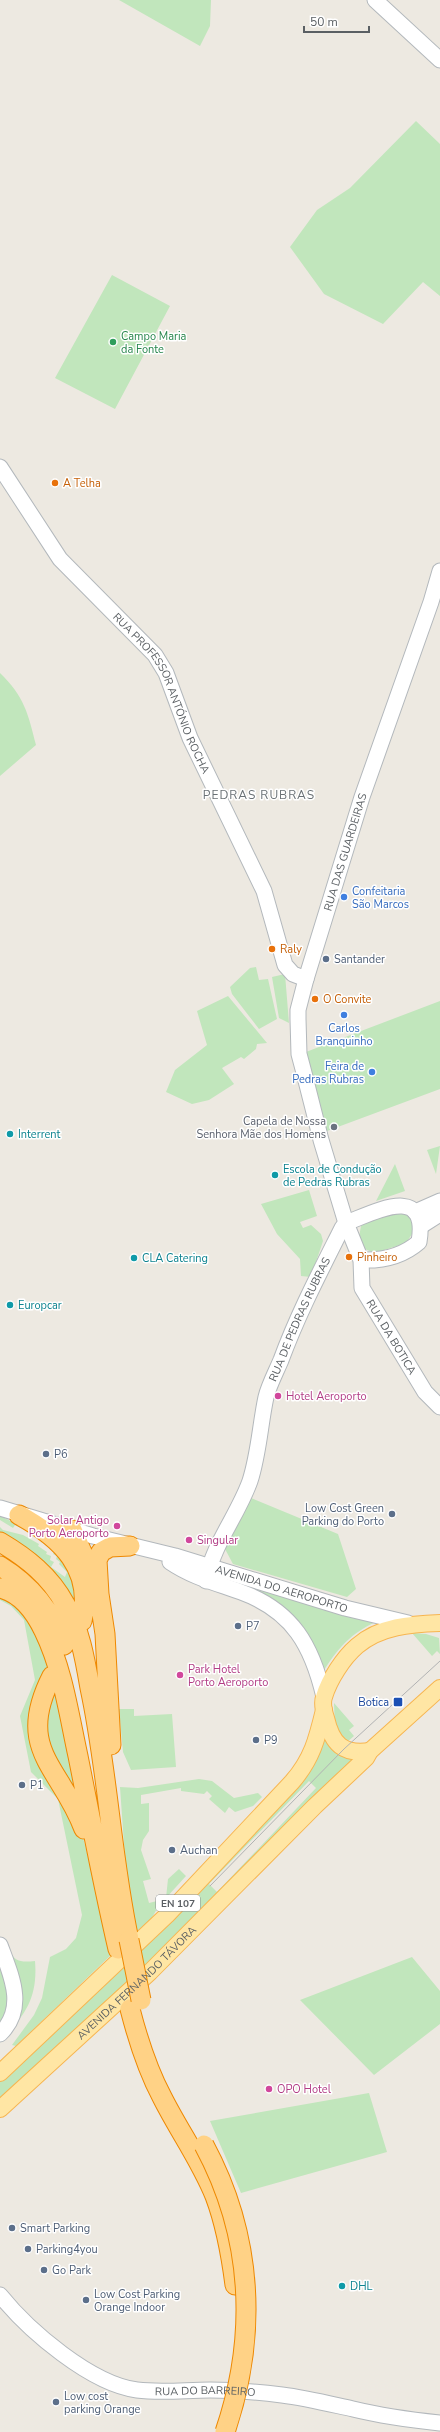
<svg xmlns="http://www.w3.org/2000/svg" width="440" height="2432" viewBox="0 0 440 2432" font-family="'Nunito Sans',sans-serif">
	<rect width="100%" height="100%" fill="#ede9e1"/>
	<path fill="#c1e6bc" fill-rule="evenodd" d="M119 0H211L210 26 200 46Z
		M416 121 440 144V296L423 282 383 324 324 294 290 247 317 210 350 188Z
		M112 275 170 306 115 409 55 378Z
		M0 673C24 696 28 713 36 745L0 776Z
		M256 967 259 980 268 979 277 1019 259 1029 232 994 230 987 250 968Z
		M285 974 289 1023 279 1018 272 977Z
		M228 996 267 1043 257 1044 256 1049 244 1059 241 1057 222 1068 234 1084 209 1100 192 1104 166 1092 175 1070 207 1045 197 1011Z
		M440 1001V1089L327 1131 298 1055Z
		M440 1146 436 1174 427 1150Z
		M395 1164 405 1191 376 1201Z
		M309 1190 317 1216 300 1222 303 1228 311 1225 321 1234 323 1241 311 1277 301 1276 300 1259 277 1234 261 1204Z
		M401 1211 412 1219 414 1231 406 1243 375 1253 362 1248 359 1237 361 1226 373 1219Z
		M251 1498 338 1534 356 1589 347 1597 233 1564 225 1549Z
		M0 1516C33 1531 68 1546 77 1585 79 1594 81 1603 79 1612 58 1579 35 1554 0 1535V1527L3 1530 23 1535 39 1544 38 1546 47 1552 46 1554 51 1556 50 1560 54 1562 51 1567 65 1577 67 1572 59 1564 60 1562 56 1559 57 1556 53 1554 54 1552 50 1549 51 1546 41 1542 42 1539 33 1534 15 1525 13 1528 0 1520Z
		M230 1580 376 1622C351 1633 337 1649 323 1672L319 1658Z
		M0 1596C29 1607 39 1641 50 1667L31 1717 84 1841 112 1954 16 2046 12 2045 34 2015 42 1998 50 1957 66 1949 76 1938 82 1915 58 1799 31 1772 20 1716 35 1680 24 1620 11 1606 0 1600Z
		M412 1633 426 1634 439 1638 440 1654 437 1651 432 1656Z
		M56 1689 81 1795H74L52 1760 43 1716Z
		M334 1703 354 1726 349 1730 354 1736 346 1743 335 1730Z
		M119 1709H134V1716L172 1714 176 1767 131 1770 123 1752Z
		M322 1737 358 1758 145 1970 0 2102V2081L104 1984ZM309 1781 316 1788 217 1892 209 1884Z
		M199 1779 212 1781 234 1798 258 1793 262 1797 253 1806 235 1812 229 1807 225 1813 209 1799 212 1796 207 1791 204 1794 181 1791V1788L141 1795V1804L149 1803V1831L143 1840 141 1850 151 1879 143 1881 149 1903 157 1901 158 1907 149 1923 136 1934 128 1902 120 1787 138 1788Z
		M179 1869 186 1876 166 1898 168 1879Z
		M10 1951C15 1963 23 1962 35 1961 38 1998 25 2016 0 2041V1955Z
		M412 1957 440 1991V2024L374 2075 300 2000Z
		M369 2093 387 2152 241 2193 210 2121Z"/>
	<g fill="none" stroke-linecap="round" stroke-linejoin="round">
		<g stroke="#b3b8bc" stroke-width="17">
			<g id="secondary">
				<path d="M375 0 440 60"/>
				<path id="s1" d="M0 467 60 559 155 655 166 673 190 738 264 891 285 965 293 974 306 979"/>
				<path id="s2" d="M440 571 431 602 362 797 306 979 298 1010V1019L299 1054 303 1069 321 1140 346 1223 361 1260 362 1288 425 1392 440 1407"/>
				<path d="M415 1212 440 1201"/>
				<path d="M421 1226 440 1214"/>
				<path id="s3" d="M0 1508 93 1536 175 1556 345 1608 408 1623"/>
				<path d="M170 1562C192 1577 216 1583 241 1592 293 1611 312 1646 324 1697"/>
				<path id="s4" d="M206 1581C213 1544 238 1515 250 1481 259 1453 260 1425 266 1397 269 1385 276 1372 281 1360 298 1314 320 1272 342 1228L346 1223C373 1213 429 1182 419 1242 403 1256 383 1261 361 1260"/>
				<path d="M0 1945C11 1975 27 2008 0 2034"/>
				<path id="s5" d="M0 2295C29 2331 91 2384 137 2390 161 2393 186 2390 210 2390 234 2390 258 2392 282 2395 306 2398 330 2404 353 2409 382 2416 411 2420 440 2423"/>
			</g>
		</g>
		<g stroke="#f7b550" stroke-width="18">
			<g id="primary">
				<path d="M370 1751C343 1755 332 1744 326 1718 324 1712 322 1703 324 1697 329 1680 343 1658 357 1646 380 1626 411 1624 440 1623"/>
				<path d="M0 2073 167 1915 292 1782C312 1759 317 1739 324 1710"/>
				<path id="s6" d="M0 2109 150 1972 315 1806 366 1758 370 1751 440 1688"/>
			</g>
		</g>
		<g stroke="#e80" stroke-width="21">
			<path id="highway" d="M19 1515C61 1538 94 1569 82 1621
				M58 1540 60 1532 72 1530 91 1572
				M0 1542C27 1558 50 1576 65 1604 80 1629 85 1659 90 1688 108 1771 111 1857 129 1940
				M0 1566C31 1585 52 1611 64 1645
				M0 1588C21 1593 35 1612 44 1631 63 1670 69 1715 78 1756 91 1821 103 1885 118 1949
				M52 1676C14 1750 61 1767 84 1829
				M111 1745 105 1634 99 1594 97 1560 101 1552 110 1547 130 1546
				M130 2009C138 2040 147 2069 162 2097 179 2131 201 2161 215 2196 226 2225 231 2254 235 2285"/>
		</g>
		<use href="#secondary" stroke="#fff" stroke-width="15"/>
		<use href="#primary" stroke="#ffe6a4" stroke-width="16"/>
		<use href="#highway" stroke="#ffd286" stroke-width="19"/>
		<path stroke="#b1b2b3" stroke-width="1" d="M210 1886 344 1749 440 1661"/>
		<g stroke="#e80" stroke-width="21" stroke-linecap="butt">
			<path id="highway-bridge" d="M129 1940 141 2000
				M204 2145C253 2236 258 2335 225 2432"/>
		</g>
		<use href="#highway-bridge" stroke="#ffd286" stroke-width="19"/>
	</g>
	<circle fill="#2e9e5b" stroke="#fff" stroke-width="1.5" cx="113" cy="342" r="4"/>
	<g fill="#e8710a" stroke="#fff" stroke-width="1.5">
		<circle cx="55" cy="483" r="4"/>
		<circle cx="272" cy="949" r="4"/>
		<circle cx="315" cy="999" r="4"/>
		<circle cx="349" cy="1257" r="4"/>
	</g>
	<g fill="#3f7fe0" stroke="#fff" stroke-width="1.5">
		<circle cx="344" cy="897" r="4"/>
		<circle cx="344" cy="1015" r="4"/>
		<circle cx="372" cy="1072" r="4"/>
	</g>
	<g fill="#5c6f8a" stroke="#fff" stroke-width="1.5">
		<circle cx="326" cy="959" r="4"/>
		<circle cx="46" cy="1454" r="4"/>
		<circle cx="392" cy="1514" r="4"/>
		<circle cx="238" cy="1626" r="4"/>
		<circle cx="256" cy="1740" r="4"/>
		<circle cx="22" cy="1785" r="4"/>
		<circle cx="172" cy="1850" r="4"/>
		<circle cx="12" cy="2228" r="4"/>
		<circle cx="28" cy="2249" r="4"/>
		<circle cx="44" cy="2270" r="4"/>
		<circle cx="86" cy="2300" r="4"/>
		<circle cx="56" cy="2402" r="4"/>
	</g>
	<circle fill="#6b7280" stroke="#fff" stroke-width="1.5" cx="334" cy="1127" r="4"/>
	<g fill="#0f9aa8" stroke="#fff" stroke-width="1.5">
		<circle cx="10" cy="1134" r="4"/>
		<circle cx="275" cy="1175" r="4"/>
		<circle cx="134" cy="1258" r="4"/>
		<circle cx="10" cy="1305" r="4"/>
		<circle cx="342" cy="2286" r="4"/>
	</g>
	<g fill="#d1479c" stroke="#fff" stroke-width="1.5">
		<circle cx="278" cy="1396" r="4"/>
		<circle cx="117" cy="1526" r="4"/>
		<circle cx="189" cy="1540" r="4"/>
		<circle cx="180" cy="1675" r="4"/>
		<circle cx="269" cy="2089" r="4"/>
	</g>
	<rect fill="#1a4fb4" stroke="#fff" stroke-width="1.5" x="393" y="1697" width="10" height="10" rx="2"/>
	<g text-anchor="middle" stroke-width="3" stroke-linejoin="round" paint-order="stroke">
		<rect fill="#fff" stroke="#8c8f92" stroke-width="1" x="156" y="1895" width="44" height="16" rx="3"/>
		<g font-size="10" font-weight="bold" fill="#5a5f63">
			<text x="178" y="1907">EN 107</text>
		</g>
		<g font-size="11" fill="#27864d" stroke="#fff" text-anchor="start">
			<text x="121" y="340">Campo Maria<tspan x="121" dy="13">da Fonte</tspan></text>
		</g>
		<g font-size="11" fill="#c56008" stroke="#fff" text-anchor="start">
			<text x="63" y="487">A Telha</text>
			<text x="280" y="953">Raly</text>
			<text x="323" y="1003">O Convite</text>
			<text x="357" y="1261">Pinheiro</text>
		</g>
		<g font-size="11" fill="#5a5f63" stroke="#fff">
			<text dy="4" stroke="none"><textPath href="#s1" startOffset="281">RUA PROFESSOR ANTÓNIO ROCHA</textPath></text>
			<text transform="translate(345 852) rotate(-73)" y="4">RUA DAS GUARDEIRAS</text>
			<text dy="4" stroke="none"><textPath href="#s4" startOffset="280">RUA DE PEDRAS RUBRAS</textPath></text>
			<text dy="4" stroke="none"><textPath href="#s2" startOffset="806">RUA DA BOTICA</textPath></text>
			<text dy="4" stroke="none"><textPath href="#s3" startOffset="293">AVENIDA DO AEROPORTO</textPath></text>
			<text dy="4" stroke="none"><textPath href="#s6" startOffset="186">AVENIDA FERNANDO TÁVORA</textPath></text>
			<text dy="4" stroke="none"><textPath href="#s5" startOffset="238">RUA DO BARREIRO</textPath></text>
		</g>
		<g font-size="11" fill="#366cbe" stroke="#fff" text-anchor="start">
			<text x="352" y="895">Confeitaria<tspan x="352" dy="13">São Marcos</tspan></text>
			<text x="344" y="1032" text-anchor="middle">Carlos<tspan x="344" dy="13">Branquinho</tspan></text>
			<text x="364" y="1070" text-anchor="end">Feira de<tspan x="364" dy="13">Pedras Rubras</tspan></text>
		</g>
		<g font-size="11" fill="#4e5e75" stroke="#fff" text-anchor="start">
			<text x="334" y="963">Santander</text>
			<text x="54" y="1458">P6</text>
			<text x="384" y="1512" text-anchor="end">Low Cost Green<tspan x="384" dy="13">Parking do Porto</tspan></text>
			<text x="246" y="1630">P7</text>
			<text x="264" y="1744">P9</text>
			<text x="30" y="1789">P1</text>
			<text x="180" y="1854">Auchan</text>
			<text x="20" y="2232">Smart Parking</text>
			<text x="36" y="2253">Parking4you</text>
			<text x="52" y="2274">Go Park</text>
			<text x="94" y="2298">Low Cost Parking<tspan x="94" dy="13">Orange Indoor</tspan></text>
			<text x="64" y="2400">Low cost<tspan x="64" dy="13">parking Orange</tspan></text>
		</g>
		<g font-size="11" fill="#5b616d" stroke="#fff" text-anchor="end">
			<text x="326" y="1125">Capela de Nossa<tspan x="326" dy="13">Senhora Mãe dos Homens</tspan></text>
		</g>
		<g font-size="11" fill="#0d838f" stroke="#fff" text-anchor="start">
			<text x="18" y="1138">Interrent</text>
			<text x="283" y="1173">Escola de Condução<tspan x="283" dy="13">de Pedras Rubras</tspan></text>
			<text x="142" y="1262">CLA Catering</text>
			<text x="18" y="1309">Europcar</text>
			<text x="350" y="2290">DHL</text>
		</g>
		<g font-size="11" fill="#b23c85" stroke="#fff" text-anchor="start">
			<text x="286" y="1400">Hotel Aeroporto</text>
			<text x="109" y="1524" text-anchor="end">Solar Antigo<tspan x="109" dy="13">Porto Aeroporto</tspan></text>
			<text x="197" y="1544">Singular</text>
			<text x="188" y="1673">Park Hotel<tspan x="188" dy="13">Porto Aeroporto</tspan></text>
			<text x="277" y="2093">OPO Hotel</text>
		</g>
		<g font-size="11" fill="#164399" stroke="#fff" text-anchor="end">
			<text x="389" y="1706">Botica</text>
		</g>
		<g font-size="12" letter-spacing="1" fill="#6a7175" stroke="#fff">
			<text x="259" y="799">PEDRAS RUBRAS</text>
		</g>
	</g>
	<path d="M304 26v6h65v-6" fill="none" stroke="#5a5f63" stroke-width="2"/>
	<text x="310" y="26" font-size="12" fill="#5a5f63" stroke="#ffffff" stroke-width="3" paint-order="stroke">50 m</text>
</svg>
